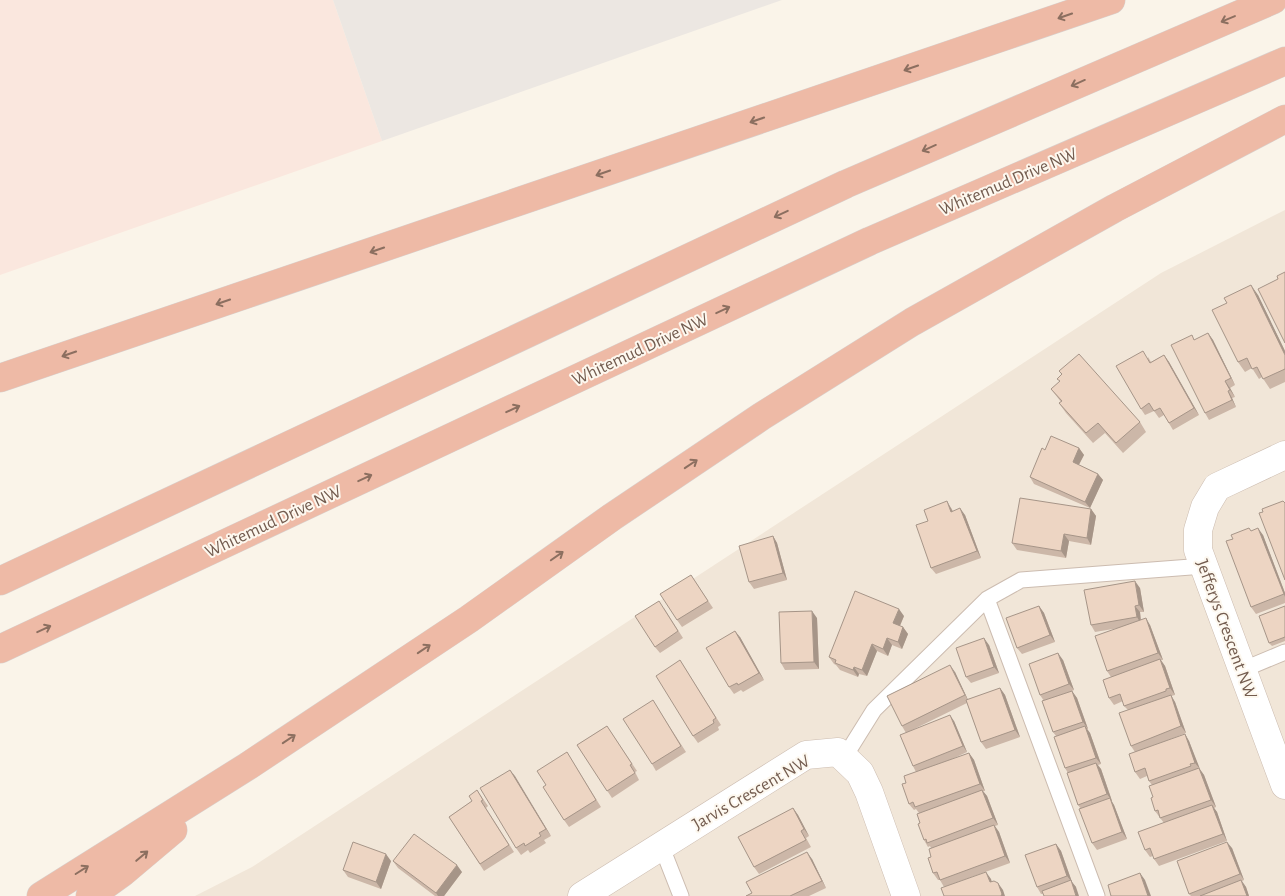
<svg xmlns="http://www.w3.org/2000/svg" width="1285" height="896" viewBox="0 0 1285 896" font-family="'Alegreya Sans',sans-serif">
	<rect width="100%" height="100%" fill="#faf4e9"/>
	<path fill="#f1e6d8" d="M1285 210V896H195L252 867 1161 273Z"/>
	<path fill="#fae7de" d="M0 0H333L382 141 0 275Z"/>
	<path fill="#ece7e2" d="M333 0H782L382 141Z"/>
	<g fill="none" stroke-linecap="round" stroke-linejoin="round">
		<g stroke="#ccbcb0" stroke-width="17">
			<path id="lane" d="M987 599 1097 896
				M1242 670 1285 652
				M844 758 874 710 987 599 1021 580 1204 566
				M661 845 681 896"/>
		</g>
		<g stroke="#ccbcb0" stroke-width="29">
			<path id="street" d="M1285 455 1217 487 1205 507 1198 530V550L1285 785
				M582 896 806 755 838 752 860 773 869 792 906 896"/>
		</g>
		<g stroke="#d8d1ce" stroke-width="29">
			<path id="highway" d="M0 378 1111 0
				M0 581 846 184 1273 0
				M0 649 870 241 1285 61
				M41 896 248 766 469 619 612 517 762 416 912 322 1115 208 1285 119
				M90 896 122 873 173 830"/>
		</g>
		<use href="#lane" stroke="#fff" stroke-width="15"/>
		<use href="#street" stroke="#fff" stroke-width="28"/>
		<use href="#highway" stroke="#eebaa6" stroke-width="28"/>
	</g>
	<path fill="#ccb7a8" d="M1258 295 1285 351V382L1270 389 1262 377 1259 379 1252 368 1245 372 1238 362Z
		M1208 333 1213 340 1235 385 1230 388 1235 397 1232 398 1236 407 1209 420 1205 413 1195 340Z
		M1164 355 1169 362 1199 415 1173 430 1164 415 1159 418 1154 411 1145 415 1141 409 1148 357 1151 362Z
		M1059 371 1140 422 1146 432 1123 453 1105 433 1093 443 1066 413 1059 403 1061 402 1051 389 1059 382 1062 375Z
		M1079 448 1084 455 1079 465 1098 474 1103 480 1090 508 1034 484 1030 477 1045 450Z
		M951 508 953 511 965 515 981 558 936 574 931 568 928 521Z
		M1091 509 1096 516 1091 545 1069 541 1066 558 1017 550 1012 543Z
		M1252 531 1263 535 1285 593V603L1256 614 1251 607Z
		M773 536 777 543 787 580 754 589 749 582Z
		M691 575 713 608 682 627 677 620Z
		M1140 588 1144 612H1140L1141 620 1150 625 1163 660H1161L1165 666 1175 695 1171 696 1175 702 1186 733 1158 744 1185 734 1189 741 1199 768 1204 775 1216 807 1214 808 1217 812 1227 841 1159 866 1154 859 1153 856 1150 857 1145 850 1164 823 1155 811 1152 785 1149 781 1147 776 1140 779 1135 772V752L1131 746 1128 710 1124 706 1123 701 1114 705 1109 698 1111 677 1107 671 1119 628 1095 632 1091 625Z
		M1039 606 1044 613 1055 642 1022 654 1017 648Z
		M1285 606V641L1272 646 1269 643Z
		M664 608 683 638 660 653 655 647Z
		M904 616 900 626 903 627 908 634 902 649 892 645 888 656 877 651 867 676 859 674 858 677 840 670 836 665 834 664 829 657Z
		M817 618 819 669 785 670 781 663Z
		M740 637 764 680 743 692 741 690 734 694 729 687Z
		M989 645 999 673 971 683 966 677Z
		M680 660 721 725 718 727 719 730 698 743 693 736Z
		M1063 660 1074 690 1072 691 1077 698 1088 729H1087L1090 733 1101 764 1098 765 1101 769 1112 801H1111L1114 805 1127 839 1097 850 1092 843 1081 809 1078 805 1068 773 1065 768 1056 736 1053 732 1044 701 1040 695Z
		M955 672 968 700 1000 688 1005 695 1020 737 986 749 981 742 967 703 910 731 954 721 967 752 950 760 969 753 974 760 985 791H983L987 796 998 825 995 826 999 832 1010 863 944 887 940 880H938L933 873 931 848 930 846 928 847 924 840 919 813 916 809 914 810 909 804 906 783 916 772 913 766 906 733 902 726Z
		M657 707 686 752 656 771 652 764Z
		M607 726 637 771 635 772 639 780 612 798 577 745Z
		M567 752 601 807 569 827 564 820 546 785Z
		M510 770 551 836 544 840 546 843 530 853 528 850 521 855 516 848Z
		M477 790 488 806 486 808 514 852 484 871 449 817 472 801Z
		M793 808 798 815 809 836 806 838 811 847 759 874 754 867Z
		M1056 844 1061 851 1072 882 1076 887 1041 894 1037 887Z
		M1232 848 1244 880 1242 881 1246 887 1249 896H1191L1189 894Z
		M812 859 826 888 809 896H746Z
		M391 861 381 889 348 877 343 870Z
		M393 861 462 872 444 896H435L398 868Z"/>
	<path fill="#a69588" d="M1251 285 1258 295 1285 351V355Z
		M1208 333 1213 340 1235 385 1231 378Z
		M1164 355 1169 362 1199 415 1194 408Z
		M1225 381 1230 388 1235 397 1230 390Z
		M1228 391 1232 398 1236 407 1232 400Z
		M1079 448 1084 455 1077 468 1073 462Z
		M1098 474 1103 480 1090 508 1085 502Z
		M947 501 951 508 955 518 951 512Z
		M960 508 965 515 981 558 977 551Z
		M1091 509 1096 516 1091 545 1087 538Z
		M1258 528 1263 535 1285 593V597Z
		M1064 534 1069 541 1066 558 1061 551Z
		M773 536 777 543 787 580 783 573Z
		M1135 581 1140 588 1144 612 1139 605Z
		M1039 606 1044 613 1055 642 1050 635Z
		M1135 606 1140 612 1141 624 1137 617Z
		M899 609 904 616 898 630 893 623Z
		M812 611 817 618 819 669 814 662Z
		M1146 618 1150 625 1163 660 1158 653Z
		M903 627 908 634 902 649 898 642Z
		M735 631 740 637 764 680 759 673Z
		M887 638 892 645 888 656 883 649Z
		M984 638 989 645 999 673 994 667Z
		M872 644 877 651 867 676 862 670Z
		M1058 653 1063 660 1074 690 1069 684Z
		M1160 659 1165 666 1175 695 1170 688Z
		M950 665 955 672 969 702 965 695Z
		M854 667 859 674 858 677 853 670Z
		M1000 688 1005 695 1020 737 1015 730Z
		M1072 691 1077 698 1088 729 1083 722Z
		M1171 695 1175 702 1186 733 1181 726Z
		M950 715 954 721 967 752 963 746Z
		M1085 726 1090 733 1101 764 1096 758Z
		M1185 734 1189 741 1200 769 1195 763Z
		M969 753 974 760 985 791 980 784Z
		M1096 763 1101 769 1112 801 1107 794Z
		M1199 768 1204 775 1216 807 1211 800Z
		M510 770 515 776 551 836 546 829Z
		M982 790 987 796 998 825 993 818Z
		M1110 798 1114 805 1127 839 1122 832Z
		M1212 805 1217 812 1227 841 1223 834Z
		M793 808 798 815 809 836 804 829Z
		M994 825 999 832 1010 863 1005 856Z
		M1227 842 1232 848 1244 880 1240 874Z
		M1056 844 1061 851 1072 882 1076 887 1079 896H1076L1071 881 1067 876Z
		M807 852 812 859 826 888 822 881Z
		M386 854 391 861 381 889 376 882Z
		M457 865 462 872 444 896H438L436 893Z
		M986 872 991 879 994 889 990 882Z
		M1140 873 1145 880 1151 896H1148Z
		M1241 880 1246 887 1249 896H1247Z
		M998 883 1003 890 1005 896H1001Z"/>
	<path fill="#edd5c3" stroke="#a69588" d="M1285 272V343L1258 289 1278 279 1277 276Z
		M1251 285 1285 355V369L1263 379 1257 367 1252 369 1247 358 1238 362 1212 310 1227 303 1224 298Z
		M1208 333 1231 378 1225 381 1230 390 1228 391 1232 400 1205 413 1171 345 1192 335 1194 340Z
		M1143 351 1150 363 1164 355 1194 408 1169 423 1160 408 1154 411 1149 403 1141 409 1116 366Z
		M1079 354 1140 422 1116 443 1098 423 1086 433 1059 403 1062 401 1051 389 1060 381 1057 379 1062 374 1059 371Z
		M1051 436 1079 448 1073 462 1098 474 1085 502 1030 477 1042 448 1045 450Z
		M1020 498 1091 509 1087 538 1064 534 1061 551 1012 543Z
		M947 501 951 512 960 508 977 551 931 568 916 525 928 521 924 510Z
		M1283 501 1285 503V580L1259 513 1263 512 1262 509Z
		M1249 528 1251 531 1258 528 1284 594 1251 607 1226 541 1233 539 1231 535Z
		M773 536 783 573 749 582 739 546Z
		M691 575 708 601 677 620 660 594Z
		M1135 581 1139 605 1135 606 1137 617 1091 625 1084 590Z
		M855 591 899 609 893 623 903 627 898 642 887 638 883 649 872 644 862 670 854 667 853 670 835 663 836 660 829 657Z
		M659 601 678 631 655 647 635 616Z
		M1039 606 1050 635 1017 648 1006 618Z
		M1285 606V637L1269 643 1259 616Z
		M812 611 814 662 781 663 779 612Z
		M1146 618 1158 653 1107 671 1095 636Z
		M735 631 759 673 738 685 737 683 729 687 706 648Z
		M984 638 994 667 966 677 956 648Z
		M1058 653 1069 684 1040 695 1029 664Z
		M1160 659 1170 688 1166 689V691L1124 706 1120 694 1109 698 1103 680Z
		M680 660 716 718 713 720 714 723 693 736 656 676Z
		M950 665 965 695 902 726 887 696Z
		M1000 688 1015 730 981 742 966 700Z
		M1072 691 1083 722 1053 732 1042 701Z
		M1171 695 1181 726 1131 746 1119 713Z
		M653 700 681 746 652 764 623 719Z
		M950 715 963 746 913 766 900 735Z
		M607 726 632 764 630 765 635 773 607 791 577 745Z
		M1085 726 1096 758 1065 768 1054 737Z
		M1185 734 1195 763 1190 764 1191 766 1149 781 1145 768 1135 772 1129 754Z
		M567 752 596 800 564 820 543 787 546 785 537 771Z
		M969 753 980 784 915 807 913 802 909 804 902 784 906 783 904 776Z
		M1096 763 1107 794 1078 805 1067 773Z
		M1199 768 1211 800 1160 818 1158 810 1155 811 1151 798 1153 797 1149 786Z
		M510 770 546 829 539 833 541 836 525 846 524 843 516 848 480 788Z
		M477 790 483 800 481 801 509 845 480 864 449 817 472 801 469 796Z
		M982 790 993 818 927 843 926 839 924 840 918 824 920 823 917 814Z
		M1110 798 1122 832 1092 843 1079 809Z
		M1212 805 1223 834 1154 859 1150 848 1145 850 1138 832Z
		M793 808 804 829 801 831 806 840 754 867 738 837Z
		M994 825 1005 856 940 880 937 872 933 873 928 858 931 857 929 849Z
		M414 834 457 865 436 893 393 861Z
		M353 842 386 854 376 882 343 870Z
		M1227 842 1240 874 1189 894 1177 861Z
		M1056 844 1067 876 1037 887 1025 855Z
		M807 852 822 881 790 896H746L752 893 746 882Z
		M986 872 990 882 994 881 998 883 1002 894 1001 896H944L941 888Z
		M1140 873 1148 896H1111L1108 885Z
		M1071 880 1076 896H1044L1042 891Z
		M1241 880 1247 896H1200Z"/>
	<defs><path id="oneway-shaft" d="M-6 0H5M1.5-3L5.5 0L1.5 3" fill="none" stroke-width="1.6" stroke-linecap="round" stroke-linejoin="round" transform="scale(1.25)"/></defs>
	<g stroke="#8c6f60">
		<use href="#oneway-shaft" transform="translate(1065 16) rotate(161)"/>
		<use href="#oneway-shaft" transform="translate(1228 19) rotate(157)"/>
		<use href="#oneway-shaft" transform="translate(911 68) rotate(161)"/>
		<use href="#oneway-shaft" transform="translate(1078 83) rotate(156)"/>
		<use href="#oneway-shaft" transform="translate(757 120) rotate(161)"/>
		<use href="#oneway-shaft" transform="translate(929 148) rotate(156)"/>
		<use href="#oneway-shaft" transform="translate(603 173) rotate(161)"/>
		<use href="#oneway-shaft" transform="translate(781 214) rotate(155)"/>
		<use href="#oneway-shaft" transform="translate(377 250) rotate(161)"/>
		<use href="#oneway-shaft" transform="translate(223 302) rotate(161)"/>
		<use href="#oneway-shaft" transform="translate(723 310) rotate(-25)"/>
		<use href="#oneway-shaft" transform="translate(69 354) rotate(161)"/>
		<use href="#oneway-shaft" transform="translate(513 409) rotate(-25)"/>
		<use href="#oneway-shaft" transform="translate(691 464) rotate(-34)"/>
		<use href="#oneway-shaft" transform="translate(365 478) rotate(-25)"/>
		<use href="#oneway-shaft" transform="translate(557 556) rotate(-35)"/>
		<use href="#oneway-shaft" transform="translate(44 629) rotate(-25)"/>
		<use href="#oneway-shaft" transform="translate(424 649) rotate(-34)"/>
		<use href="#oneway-shaft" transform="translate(289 739) rotate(-34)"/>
		<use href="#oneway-shaft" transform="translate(142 856) rotate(-40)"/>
		<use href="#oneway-shaft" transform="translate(82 870) rotate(-32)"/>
	</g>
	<g text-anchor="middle" stroke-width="4" stroke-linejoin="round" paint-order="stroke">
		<g font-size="18" fill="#735c4f" stroke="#fdf8ef">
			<text transform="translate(1008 181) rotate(-23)" y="6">Whitemud Drive NW</text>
			<text transform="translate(640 349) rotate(-25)" y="6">Whitemud Drive NW</text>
			<text transform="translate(273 521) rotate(-25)" y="6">Whitemud Drive NW</text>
			<text transform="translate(1227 629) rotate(70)" y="6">Jefferys Crescent NW</text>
			<text transform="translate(751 792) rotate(-30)" y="6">Jarvis Crescent NW</text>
		</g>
	</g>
</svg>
